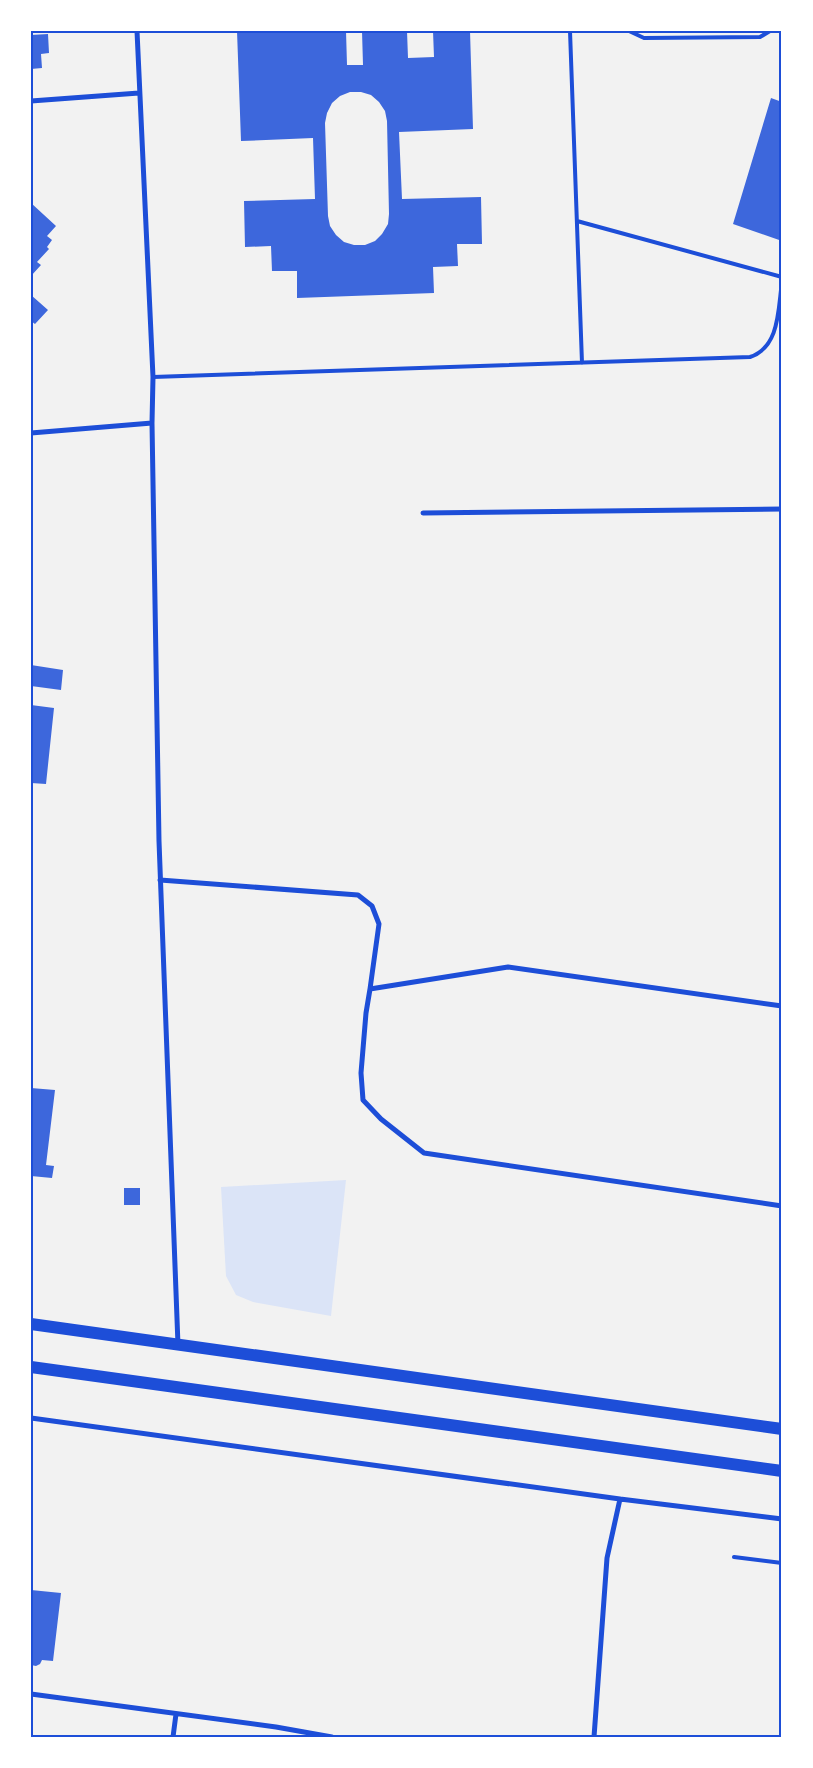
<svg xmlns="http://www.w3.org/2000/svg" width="813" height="1768" viewBox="0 0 813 1768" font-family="Georgia,serif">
	<rect width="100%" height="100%" fill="#f2f2f2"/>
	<path fill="#dbe4f7" d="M346 1180 331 1316 253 1302 236 1295 226 1276 221 1187Z"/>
	<path fill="#3d67dc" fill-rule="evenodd" d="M237 31H346L347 65H363L362 31H407L408 58 434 57 433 31H470L473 129 399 132 402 199 481 197 482 244H457L458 266 433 267 434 293 297 298V271H272L271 246 245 247 244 201 315 199 313 138 241 141ZM350 92H361L371 95 379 102 385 111 387 121 389 214 388 224 382 234 375 241 365 245H354L344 242 336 235 330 226 328 216 325 123 327 113 332 103 340 96Z
		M48 34 49 53 41 54 42 68 31 69V35Z
		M771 98 782 102V241L733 224Z
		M31 203 56 226 47 236 52 240 47 247 49 249 37 262 41 265 31 276Z
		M31 295 48 310 35 324 31 321Z
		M31 665 63 670 61 690 31 686Z
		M31 705 54 708 46 784 31 783Z
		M31 1088 55 1090 46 1165 54 1166 52 1178 31 1176Z
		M124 1188H140V1205H124Z
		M31 1590 61 1593 53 1661 42 1660 40 1664 36 1666 31 1665Z"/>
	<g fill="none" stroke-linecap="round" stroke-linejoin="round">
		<path stroke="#1d4ed8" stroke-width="4" d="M570 31 582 363
			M629 31 644 38 760 37 770 31
			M577 221 782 277
			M153 377 750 357C780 347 778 309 782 282
			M734 1557 782 1563"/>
		<path stroke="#1d4ed8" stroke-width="5" d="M137 31 153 377 152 423 159 841 178 1345
			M31 101 139 93
			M31 433 152 423
			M423 513 782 509
			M160 880 358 895 372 906 379 924 370 989
			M782 1006 508 967 370 989 366 1013 361 1073 363 1100 381 1119 424 1153 782 1206
			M31 1418 620 1499 782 1519
			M31 1694 276 1727 332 1737
			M173 1737 176 1714
			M594 1737 607 1558 620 1499"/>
		<path stroke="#1d4ed8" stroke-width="12" d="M31 1324 782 1429
			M31 1367 782 1471"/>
	</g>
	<rect width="813" height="1768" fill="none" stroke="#ffffff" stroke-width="65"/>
	<rect x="32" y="32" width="748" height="1704" fill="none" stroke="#1d4ed8" stroke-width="2"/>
</svg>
